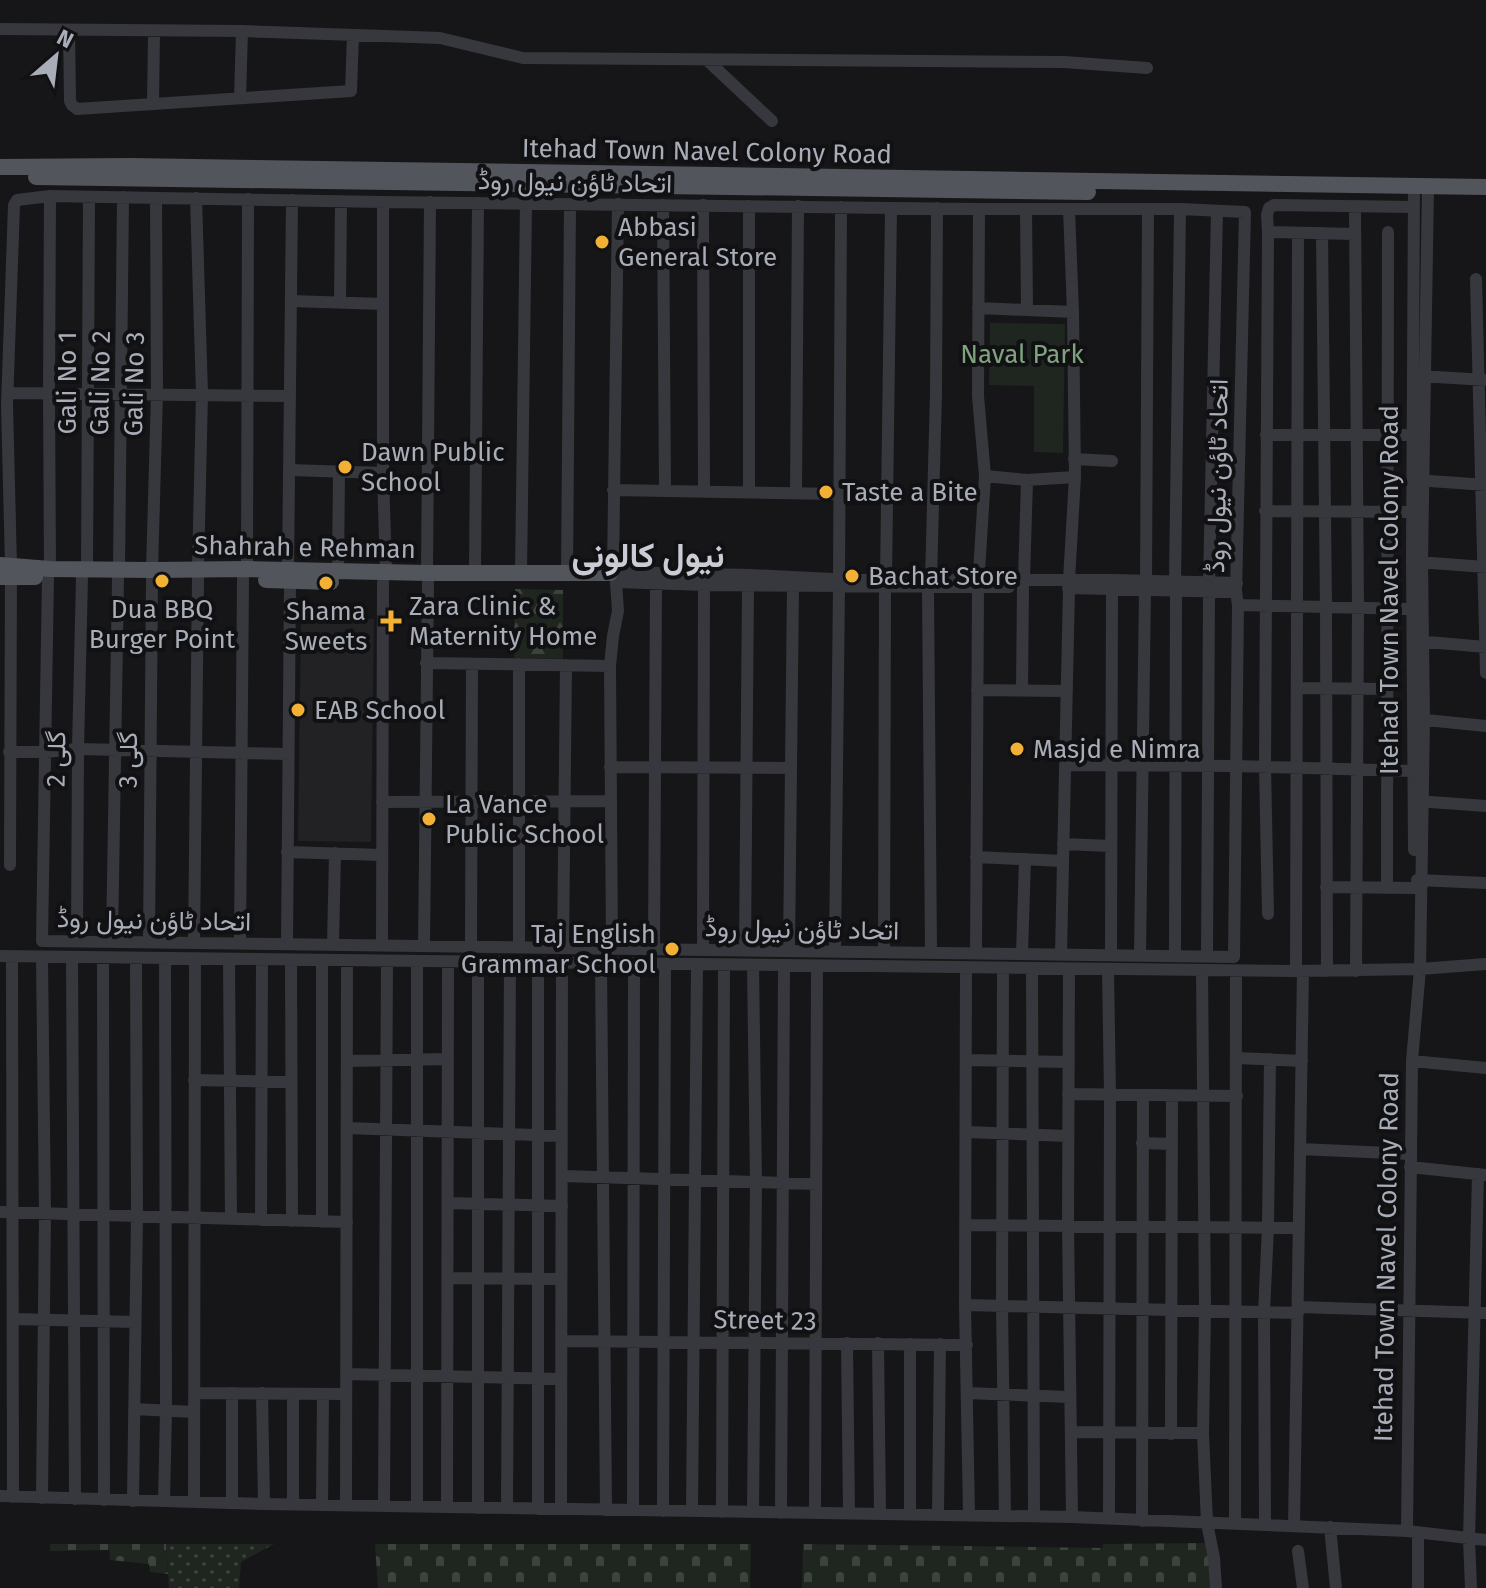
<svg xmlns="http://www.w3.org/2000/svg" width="1486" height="1588" viewBox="0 0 1486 1588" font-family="'Fira Sans',Vazirmatn,sans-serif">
	<defs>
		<pattern id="grass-dots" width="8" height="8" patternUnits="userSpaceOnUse" patternTransform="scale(2)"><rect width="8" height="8" fill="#1e261f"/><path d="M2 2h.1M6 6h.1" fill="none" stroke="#3c433d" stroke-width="1.8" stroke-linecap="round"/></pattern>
		<pattern id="forest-firs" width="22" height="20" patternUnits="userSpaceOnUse" patternTransform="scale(2)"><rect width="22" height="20" fill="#1e261f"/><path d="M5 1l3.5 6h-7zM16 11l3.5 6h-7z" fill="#3c433d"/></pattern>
		<pattern id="cemetery-stones" width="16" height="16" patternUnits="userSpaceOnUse" patternTransform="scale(2)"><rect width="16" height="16" fill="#1e261f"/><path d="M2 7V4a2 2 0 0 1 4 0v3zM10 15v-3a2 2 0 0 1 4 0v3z" fill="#3c433d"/></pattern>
	</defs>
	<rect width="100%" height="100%" fill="#161618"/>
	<path fill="#222225" d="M301 618 374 619 371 842 298 841Z"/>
	<path fill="url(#grass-dots)" d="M166 1544H274L241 1562 239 1588H169Z"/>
	<path fill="url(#forest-firs)" d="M515 589 563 590V659L514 658Z"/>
	<path fill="url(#cemetery-stones)" d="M1209 1543 1211 1588H802L803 1544 1103 1548V1544Z
		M50 1544H166L168 1574 150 1572 149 1564 110 1560 109 1550 50 1551Z
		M375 1544H751L750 1588H378Z"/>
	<path fill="#1e261f" d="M990 323 1065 324 1063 453 1034 452V386L989 385Z"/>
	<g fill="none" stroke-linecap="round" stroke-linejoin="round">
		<path stroke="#37383d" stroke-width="12" d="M0 29 242 31 413 37 440 38 523 58 1064 62 1147 68
			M69 30 70 101 72 105 77 109 351 91 353 35
			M707 60 772 121
			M240 98 242 31
			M153 103 154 31
			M50 196 49 394 50 569
			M196 198 202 394 198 569
			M383 202V473L386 572
			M663 205 665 491
			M703 205 704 491
			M749 206V492
			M1355 206 1358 608 1356 971
			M1026 209 1027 310
			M1268 232 1355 234
			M1322 233 1326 607 1327 971
			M1476 279 1486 673
			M291 301 383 304
			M340 303 341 201
			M978 308 1073 312
			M1420 376 1486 380
			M8 393 289 396
			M1266 435H1413
			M1074 459 1112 461
			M289 470 383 473
			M985 476 1027 480 1075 477
			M1416 480 1486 485
			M613 490 838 494
			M796 493 798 206
			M1265 511 1412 512
			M1417 562 1486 567
			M87 568 89 198
			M119 569 123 197
			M247 569 248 199
			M152 570 157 394 156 198
			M288 570 292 200
			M338 571 339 471
			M613 571 618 204
			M617 572 749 575 853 580H1112L1237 583
			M427 573 430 202
			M475 573 478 203
			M521 573 526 203
			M567 573 570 204
			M839 579 841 207
			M886 579 891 208
			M1024 579 1027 480
			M931 580 936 393 937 208
			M1069 580 1075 477 1073 312 1069 209
			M1146 581 1148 209
			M618 582 704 585 1009 587
			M1175 582 1180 209
			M1209 583 1217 211
			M928 588 931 953
			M1068 588 1236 592
			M1238 605 1413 609
			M1416 641 1486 647
			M426 663 610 666
			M519 664V947
			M1297 688 1387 689
			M977 690 1067 691
			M1022 690 1023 587
			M1416 719 1486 726
			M9 752H45L78 749 287 754
			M1065 765 1235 766 1413 771
			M610 767 791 768
			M1417 801 1486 806
			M382 802 610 801
			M1063 844 1111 846
			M1414 850 1412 561 1414 186
			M287 852 382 855
			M976 857 1063 861
			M10 865 11 566 7 405 14 205 17 200 50 196 383 202 979 209H1180L1245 212 1236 592 1238 605 1234 957 42 941 48 577
			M1417 880 1486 883
			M1326 887 1414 888
			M1387 888 1388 232
			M1268 914 1265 767 1268 232 1267 215 1269 208 1274 205 1413 207
			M77 941 78 749 82 577
			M112 942 118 578
			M149 942 152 579
			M194 943 198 578
			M240 943 243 578
			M287 944 290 581
			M333 945 335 853
			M382 945 383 582
			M424 946 428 581
			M471 946 472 664
			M563 948 566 665
			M612 948 610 666 613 636 618 611 616 583
			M654 949 656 584
			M703 950 704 585
			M745 950 748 586
			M789 951 793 586
			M835 951 839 587
			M884 952 885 588
			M976 953 978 588 985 476 978 396 979 209
			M1022 954 1025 859
			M1061 954 1069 588
			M1111 955 1112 589
			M1140 955 1145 590
			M0 956 1296 971 1420 969 1486 964
			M1175 956 1176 590
			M1207 956 1209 592
			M12 957 13 1497
			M72 958 75 1499
			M103 958 104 1500
			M229 960 231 1219
			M291 960 292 1221
			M322 960V1222
			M478 962V1508
			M601 964 606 1510
			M966 968 965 1305 969 1514
			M1003 968 1002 1306 1005 1515
			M1032 968 1034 1516
			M1069 969 1068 1225 1072 1517
			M1108 969 1110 1095 1109 1518
			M1202 970 1205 1311 1203 1433 1207 1523 1214 1558 1216 1588
			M1296 971 1298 233
			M1237 1058 1302 1061
			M967 1060 1068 1062
			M347 1061 448 1059
			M1412 1061 1486 1068
			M194 1080 291 1082
			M1068 1094 1237 1096
			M347 1128 562 1136
			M967 1132 1068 1136
			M1142 1143 1172 1144
			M1300 1149 1411 1154
			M1410 1167 1486 1175
			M562 1176 816 1184
			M448 1203 562 1206
			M0 1212 347 1222
			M261 1220 262 960
			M966 1225 1299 1228
			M448 1278 561 1279
			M965 1305 1298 1313
			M1298 1307 1486 1313
			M13 1319 135 1322
			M562 1341 967 1345
			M847 1343 849 1513
			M878 1343 880 1513
			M346 1374 561 1379
			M194 1393 346 1394
			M232 1393V1503
			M262 1393 264 1504
			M967 1393 1070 1397
			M134 1409 194 1412
			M1071 1432 1203 1433
			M1171 1434 1172 1096
			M0 1496 264 1504 1072 1517 1407 1531 1486 1540
			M42 1498 45 1213 42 958
			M133 1501 137 1216 136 959
			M164 1501 166 1411 165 959
			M194 1502 195 960
			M293 1504V1394
			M322 1505 323 1394
			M346 1505 347 961
			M384 1506 387 961
			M417 1506V962
			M447 1507 448 962
			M507 1508 510 963
			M538 1509V963
			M561 1509 562 963
			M633 1510 634 964
			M663 1511 665 964
			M692 1511 697 965
			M722 1512 724 965
			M753 1512 756 1182 753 965
			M781 1513 784 966
			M815 1513 817 966
			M910 1513V1344
			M938 1513 940 1344
			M1142 1521 1143 1095
			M1235 1523 1236 971
			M1265 1524 1264 1312 1268 1227 1270 1059
			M1294 1525 1303 971
			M1330 1527 1336 1588
			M1407 1531 1412 1061 1420 969 1424 720 1422 562 1428 186
			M1418 1533V1588
			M1298 1551 1303 1588
			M1471 1588 1469 1539 1478 1174"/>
		<path stroke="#53555c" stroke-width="16" d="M0 167 131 166 1486 187
			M36 177 1088 192
			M0 565 50 569 152 570 247 569 427 573H610
			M0 577H35
			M266 580 331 582"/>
	</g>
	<g fill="#f2b134" stroke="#111113" stroke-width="3">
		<circle cx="602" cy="242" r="8"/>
		<circle cx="345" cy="467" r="8"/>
		<circle cx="826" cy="492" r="8"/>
		<circle cx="852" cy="576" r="8"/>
		<circle cx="162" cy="581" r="8"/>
		<circle cx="326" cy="583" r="8"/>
		<path d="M387 609h8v8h8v8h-8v8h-8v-8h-8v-8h8z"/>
		<circle cx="298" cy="710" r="8"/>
		<circle cx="1017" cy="749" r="8"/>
		<circle cx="429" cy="819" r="8"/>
		<circle cx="672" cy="949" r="8"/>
	</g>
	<g text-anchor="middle" stroke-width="8" stroke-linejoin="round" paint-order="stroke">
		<g font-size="26" fill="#a8adb8" stroke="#111113">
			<text transform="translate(707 151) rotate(1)" y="9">Itehad Town Navel Colony Road</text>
			<text transform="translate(575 182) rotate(1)" y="9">اتحاد ٹاؤن نیول روڈ</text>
			<text transform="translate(67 383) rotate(-90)" y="9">Gali No 1</text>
			<text transform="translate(100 383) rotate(-89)" y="9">Gali No 2</text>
			<text transform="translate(134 384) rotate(-89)" y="9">Gali No 3</text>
			<text transform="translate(1217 476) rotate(-89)" y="9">اتحاد ٹاؤن نیول روڈ</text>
			<text transform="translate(305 547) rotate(1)" y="9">Shahrah e Rehman</text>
			<text transform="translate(1389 590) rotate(-90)" y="9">Itehad Town Navel Colony Road</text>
			<text transform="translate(56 759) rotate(-89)" y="9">گلی 2</text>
			<text transform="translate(128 760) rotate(-90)" y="9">گلی 3</text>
			<text transform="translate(154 920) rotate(1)" y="9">اتحاد ٹاؤن نیول روڈ</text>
			<text transform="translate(802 929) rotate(1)" y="9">اتحاد ٹاؤن نیول روڈ</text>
			<text transform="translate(1386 1257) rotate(-89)" y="9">Itehad Town Navel Colony Road</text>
			<text transform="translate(765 1320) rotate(1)" y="9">Street 23</text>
		</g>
		<g font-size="26" fill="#a8adb8" stroke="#111113" text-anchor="start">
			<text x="618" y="236">Abbasi<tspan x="618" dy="30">General Store</tspan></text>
			<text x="361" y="461">Dawn Public<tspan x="361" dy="30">School</tspan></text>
			<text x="842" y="501">Taste a Bite</text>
			<text x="868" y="585">Bachat Store</text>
			<text x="409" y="615">Zara Clinic &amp;<tspan x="409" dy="30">Maternity Home</tspan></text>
			<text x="162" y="618" text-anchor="middle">Dua BBQ<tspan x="162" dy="30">Burger Point</tspan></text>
			<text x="326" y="620" text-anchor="middle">Shama<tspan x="326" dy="30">Sweets</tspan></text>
			<text x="314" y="719">EAB School</text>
			<text x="1033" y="758">Masjd e Nimra</text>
			<text x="445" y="813">La Vance<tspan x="445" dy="30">Public School</tspan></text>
			<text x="656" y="943" text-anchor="end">Taj English<tspan x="656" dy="30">Grammar School</tspan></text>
		</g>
		<g font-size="26" fill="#7fa381" stroke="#111113">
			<text x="1022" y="363">Naval Park</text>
		</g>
		<g font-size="34" font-weight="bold" fill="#c9ccd4" stroke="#111113">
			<text x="648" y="567">نیول کالونی</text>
		</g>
	</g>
	<g transform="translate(56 56) rotate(28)" stroke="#111113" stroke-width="6" paint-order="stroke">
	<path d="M0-6L14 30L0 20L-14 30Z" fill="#a8adb8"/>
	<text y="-12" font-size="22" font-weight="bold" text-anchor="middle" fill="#a8adb8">N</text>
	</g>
</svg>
